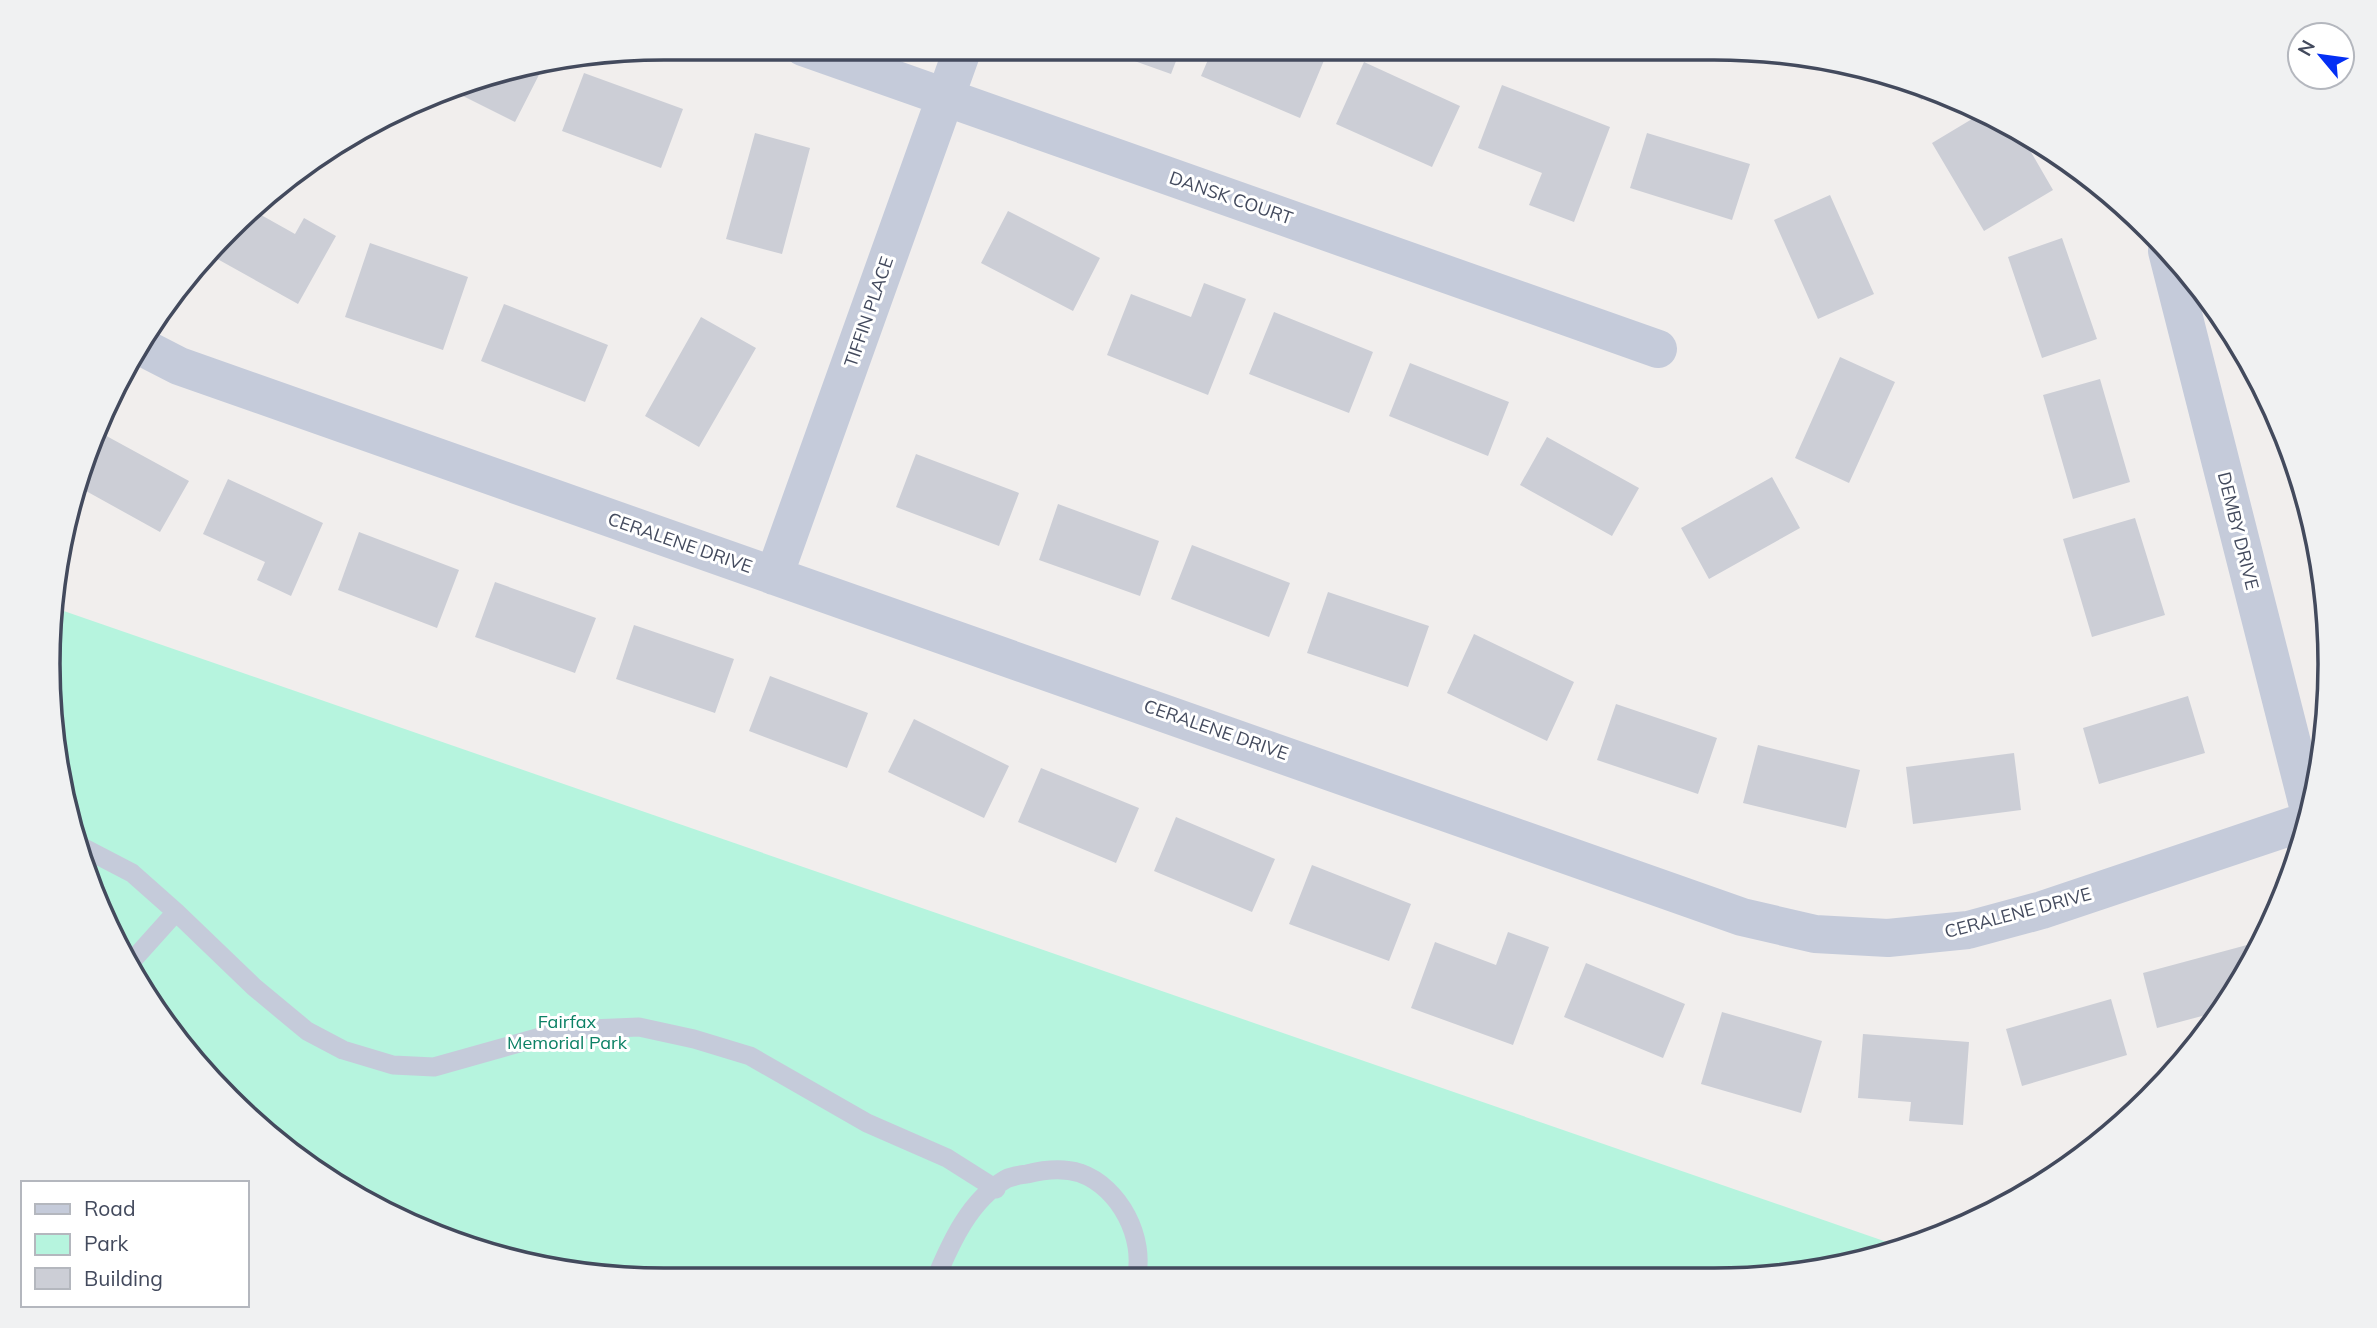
<svg xmlns="http://www.w3.org/2000/svg" width="2377" height="1328" viewBox="0 0 2377 1328" font-family="Mulish,sans-serif">
	<rect width="100%" height="100%" fill="#f1eeed"/>
	<path fill="#b6f4de" d="M58 609 1907 1249 1793 1276 624 1279 504 1260 355 1198 200 1070 94 900 49 704Z"/>
	<path fill="#ccced6" d="M1098 48H1181L1171 74Z
		M1213 48H1301L1325 58 1300 118 1201 76Z
		M1364 62 1460 106 1432 167 1336 124Z
		M543 67 515 122 449 89 466 80Z
		M1863 67 1873 68 1927 91 1922 100Z
		M584 73 683 109 661 168 562 131Z
		M1502 85 1610 127 1574 222 1529 205 1542 173 1478 148Z
		M1982 113 2017 128 2053 190 1984 231 1932 143Z
		M755 133 810 148 782 254 726 239Z
		M1647 133 1750 164 1732 220 1630 188Z
		M1830 195 1874 294 1818 319 1774 220Z
		M254 211 295 234 304 218 336 236 298 304 212 256Z
		M1008 211 1100 258 1073 311 981 263Z
		M2062 238 2097 339 2042 358 2008 257Z
		M370 243 468 277 443 350 345 317Z
		M1204 283 1246 299 1208 395 1107 355 1131 294 1191 317Z
		M504 304 608 345 585 402 481 361Z
		M1274 312 1373 352 1349 413 1249 374Z
		M701 317 756 348 699 447 645 416Z
		M1840 357 1895 382 1849 483 1795 458Z
		M1410 363 1509 402 1488 456 1389 416Z
		M2100 379 2130 482 2073 499 2043 395Z
		M101 433 189 481 160 532 77 486Z
		M1547 437 1639 488 1612 536 1520 485Z
		M916 454 1019 493 999 546 896 507Z
		M1772 477 1800 528 1709 579 1681 528Z
		M228 479 323 523 291 596 257 580 265 562 203 534Z
		M1058 504 1159 541 1140 596 1039 560Z
		M2135 518 2165 615 2092 637 2063 539Z
		M359 532 459 570 437 628 338 590Z
		M1192 545 1290 583 1269 637 1171 599Z
		M495 582 596 618 575 673 475 637Z
		M1328 592 1429 626 1408 687 1307 653Z
		M634 625 734 659 715 713 616 679Z
		M1474 634 1574 682 1547 741 1447 693Z
		M770 676 868 713 847 768 749 731Z
		M2188 696 2205 753 2099 784 2083 728Z
		M1616 704 1717 738 1698 794 1597 760Z
		M914 719 1009 766 984 818 888 772Z
		M1758 745 1860 770 1846 828 1743 803Z
		M2014 753 2021 810 1913 824 1906 767Z
		M1041 768 1139 808 1116 863 1018 822Z
		M1176 817 1275 859 1252 912 1154 871Z
		M1312 865 1411 904 1389 961 1289 924Z
		M1508 932 1549 947 1513 1045 1411 1008 1435 942 1496 965Z
		M2247 945 2251 963 2217 1012 2157 1028 2143 973Z
		M1586 963 1685 1004 1663 1058 1564 1017Z
		M2111 999 2127 1055 2022 1086 2006 1029Z
		M1722 1012 1822 1041 1801 1113 1701 1084Z
		M1863 1034 1969 1042 1963 1125 1909 1121 1911 1102 1858 1098Z"/>
	<g fill="none" stroke-linecap="round" stroke-linejoin="round">
		<path stroke="#c5cbda" stroke-width="19" d="M82 847 132 873 176 912
			M132 961 176 912 254 987 307 1031 343 1050 393 1065 434 1067 565 1030 639 1027 694 1039 750 1056 867 1123 947 1158 996 1189
			M936 1278C951 1242 970 1200 1006 1179 1012 1176 1021 1175 1027 1174 1043 1170 1064 1168 1080 1173 1120 1187 1146 1239 1136 1278"/>
		<path stroke="#c5cbda" stroke-width="38" d="M803 47 1658 349
			M2167 251 2309 810
			M140 346 179 366 1742 917 1815 934 1888 938 1968 930 2042 910 2307 821
			M774 576 963 48"/>
	</g>
	<g text-anchor="middle" stroke-width="6" stroke-linejoin="round" paint-order="stroke">
		<g font-size="18" fill="#434a5d" stroke="#fff">
			<text transform="translate(1231 198) rotate(19)" y="6">DANSK COURT</text>
			<text transform="translate(869 312) rotate(-71)" y="6">TIFFIN PLACE</text>
			<text transform="translate(2238 531) rotate(76)" y="6">DEMBY DRIVE</text>
			<text transform="translate(680 543) rotate(19)" y="6">CERALENE DRIVE</text>
			<text transform="translate(1216 730) rotate(19)" y="6">CERALENE DRIVE</text>
			<text transform="translate(2018 913) rotate(-15)" y="6">CERALENE DRIVE</text>
		</g>
		<g font-size="18" fill="#0c8165" stroke="#fff">
			<text x="567" y="1028">Fairfax<tspan x="567" dy="21">Memorial Park</tspan></text>
		</g>
	</g>
	<path d="M0 0H2377V1328H0ZM664 60H1714A604 604 0 0 1 2318 664V664A604 604 0 0 1 1714 1268H664A604 604 0 0 1 60 664V664A604 604 0 0 1 664 60Z" fill="#f0f1f2" fill-rule="evenodd"/>
	<path fill="none" stroke="#434a5d" stroke-width="3.5" d="M664 60H1714A604 604 0 0 1 2318 664V664A604 604 0 0 1 1714 1268H664A604 604 0 0 1 60 664V664A604 604 0 0 1 664 60Z"/>
	<rect x="21" y="1181" width="228" height="126" fill="#ffffff" stroke="#b4b7be" stroke-width="2"/>
	<rect x="35" y="1204" width="35" height="10" fill="#c5cbda" stroke="#b4b7be" stroke-width="2"/>
	<text x="84" y="1216" font-size="21" fill="#434a5d">Road</text>
	<rect x="35" y="1234" width="35" height="21" fill="#b6f4de" stroke="#b4b7be" stroke-width="2"/>
	<text x="84" y="1251" font-size="21" fill="#434a5d">Park</text>
	<rect x="35" y="1268" width="35" height="21" fill="#ccced6" stroke="#b4b7be" stroke-width="2"/>
	<text x="84" y="1286" font-size="21" fill="#434a5d">Building</text>
	<g transform="translate(2321 56) rotate(299)"><circle r="33" fill="#ffffff" stroke="#b4b7be" stroke-width="2"/>
	<path d="M0-5L12 26L0 18L-12 26Z" fill="#042ff4"/>
	<text y="-10" font-size="19" font-weight="bold" text-anchor="middle" fill="#434a5d">N</text>
	</g>
</svg>
